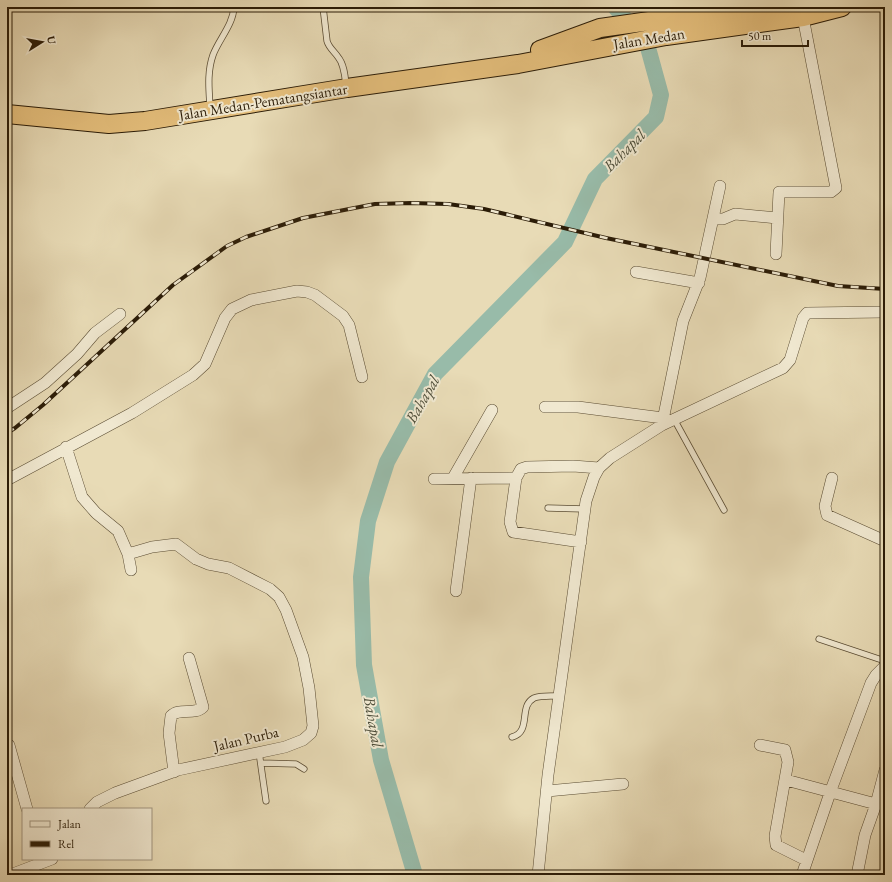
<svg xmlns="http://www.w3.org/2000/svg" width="892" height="882" viewBox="0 0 892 882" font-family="'EB Garamond',serif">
	<rect width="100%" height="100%" fill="#e8dbb6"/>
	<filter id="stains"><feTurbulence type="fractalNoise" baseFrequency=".005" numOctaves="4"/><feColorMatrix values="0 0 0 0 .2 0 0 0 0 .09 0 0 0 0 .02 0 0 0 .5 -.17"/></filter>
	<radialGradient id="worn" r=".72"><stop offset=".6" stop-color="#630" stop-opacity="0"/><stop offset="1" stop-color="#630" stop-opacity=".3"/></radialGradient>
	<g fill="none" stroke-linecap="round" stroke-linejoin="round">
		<path stroke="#98bba9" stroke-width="16" d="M415 875 381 760 364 665 361 577 368 521 387 462 435 374 565 242 595 179 656 117 661 95 647 44 615 7"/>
		<g stroke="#5a4c33" stroke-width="7">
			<path id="service" d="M323 7 327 41C329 48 334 51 338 57 344 64 345 76 346 85
				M210 107C209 89 207 72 213 55 219 39 233 25 234 7
				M674 419 724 510
				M548 508 585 509
				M819 639 885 661
				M512 737C532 732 518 706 534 698 541 695 551 696 559 696
				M259 752 266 801
				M261 763 296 764 304 769"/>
		</g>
		<g stroke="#5a4c33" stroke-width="12">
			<path id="minor" d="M713 219H723L735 214 777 218
				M776 254 779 192H831L836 188 803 17
				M636 272 699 283
				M545 407H578L663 418
				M7 408 45 383 77 354 95 333 120 314
				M662 425 683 321 700 278 720 186
				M66 447 82 497 96 513 118 531 128 554 131 570
				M453 478 492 410
				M516 478 521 469 527 467 573 466 599 468
				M832 478 825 506 827 515 885 541
				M434 479 516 478 510 522 513 532 581 542
				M7 480 132 413 193 375 205 364 225 318 232 309 251 300 297 291 307 292 315 295 343 316 349 325 362 377
				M456 591 471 478
				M9 745 27 809
				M760 745 785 750 788 762 775 836 776 845 806 860
				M174 772 169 733 171 716C179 707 194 716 203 707L189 658
				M786 780 876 804
				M547 791 623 784
				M90 809 97 802 115 793 178 770 285 747 303 740 311 733 313 726 309 688 303 657 286 610 279 597 270 589 229 568 208 564 196 559 176 544 152 547 128 554
				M10 875 52 859
				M538 875 548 775 586 501 594 477 599 468 610 458 662 425 783 368 790 360 803 318 807 313 885 312
				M802 875 831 790 871 683 876 675 885 666
				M857 875 865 835 876 804 885 770"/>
		</g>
		<g stroke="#2b1c07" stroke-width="20">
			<path id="trunk" d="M540 50 600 28 734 9 754 11 778 19
				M7 114 109 124 145 121 347 88 518 64 666 36 803 17 842 7"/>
		</g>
		<use href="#service" stroke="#f0e8d0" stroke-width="5.5"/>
		<use href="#minor" stroke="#f0e8d0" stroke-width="11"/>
		<use href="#trunk" stroke="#e4be7b" stroke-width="18"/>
		<g stroke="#2b1c07" stroke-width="4">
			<path id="rail" d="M7 433 15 428 43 405 173 285 227 246 246 237 303 218 375 204 411 203 448 204 484 209 606 238 838 286 885 289"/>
		</g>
		<use href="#rail" stroke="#f0e8d0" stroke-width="2.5" stroke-dasharray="8" stroke-linecap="butt"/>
	</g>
	<g text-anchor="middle" stroke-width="4" stroke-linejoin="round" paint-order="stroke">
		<g font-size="15" fill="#2b1c07" stroke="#f0e8d0">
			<text transform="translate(649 39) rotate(-9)" y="5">Jalan Medan</text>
			<text transform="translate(263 102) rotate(-9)" y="5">Jalan Medan-Pematangsiantar</text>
			<text transform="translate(246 739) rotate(-13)" y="5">Jalan Purba</text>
		</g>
		<g font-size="16" font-style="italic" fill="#4c4c38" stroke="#f0e8d0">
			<text transform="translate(624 150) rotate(-45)" y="6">Bahapal</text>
			<text transform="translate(422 399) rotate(-60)" y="6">Bahapal</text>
			<text transform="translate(374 722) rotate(80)" y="6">Bahapal</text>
		</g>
	</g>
	<rect width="892" height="882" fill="none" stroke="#e8dbb6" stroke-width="24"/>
	<rect x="8" y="8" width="876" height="866" fill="none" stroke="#2b1c07" stroke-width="2"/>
	<rect x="12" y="12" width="868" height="858" fill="none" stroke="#2b1c07"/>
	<rect x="22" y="808" width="130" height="52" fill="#f0e8d0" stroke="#a19680"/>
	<rect x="30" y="821" width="20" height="6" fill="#f0e8d0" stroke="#a19680"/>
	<text x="58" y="828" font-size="12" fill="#2b1c07">Jalan</text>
	<rect x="30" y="841" width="20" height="6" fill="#2b1c07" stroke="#a19680"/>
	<text x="58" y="848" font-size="12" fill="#2b1c07">Rel</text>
	<g transform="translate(42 42) rotate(79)" stroke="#f0e8d0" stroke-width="3" paint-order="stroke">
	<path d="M0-3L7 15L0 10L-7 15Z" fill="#2b1c07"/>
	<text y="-6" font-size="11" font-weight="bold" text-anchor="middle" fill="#2b1c07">U</text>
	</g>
	<path d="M742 40v6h66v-6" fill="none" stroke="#2b1c07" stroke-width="2"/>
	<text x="748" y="40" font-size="12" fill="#2b1c07" stroke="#f0e8d0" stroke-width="3" paint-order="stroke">50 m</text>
	<rect width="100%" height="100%" filter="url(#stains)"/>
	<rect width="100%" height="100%" fill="url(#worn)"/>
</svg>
